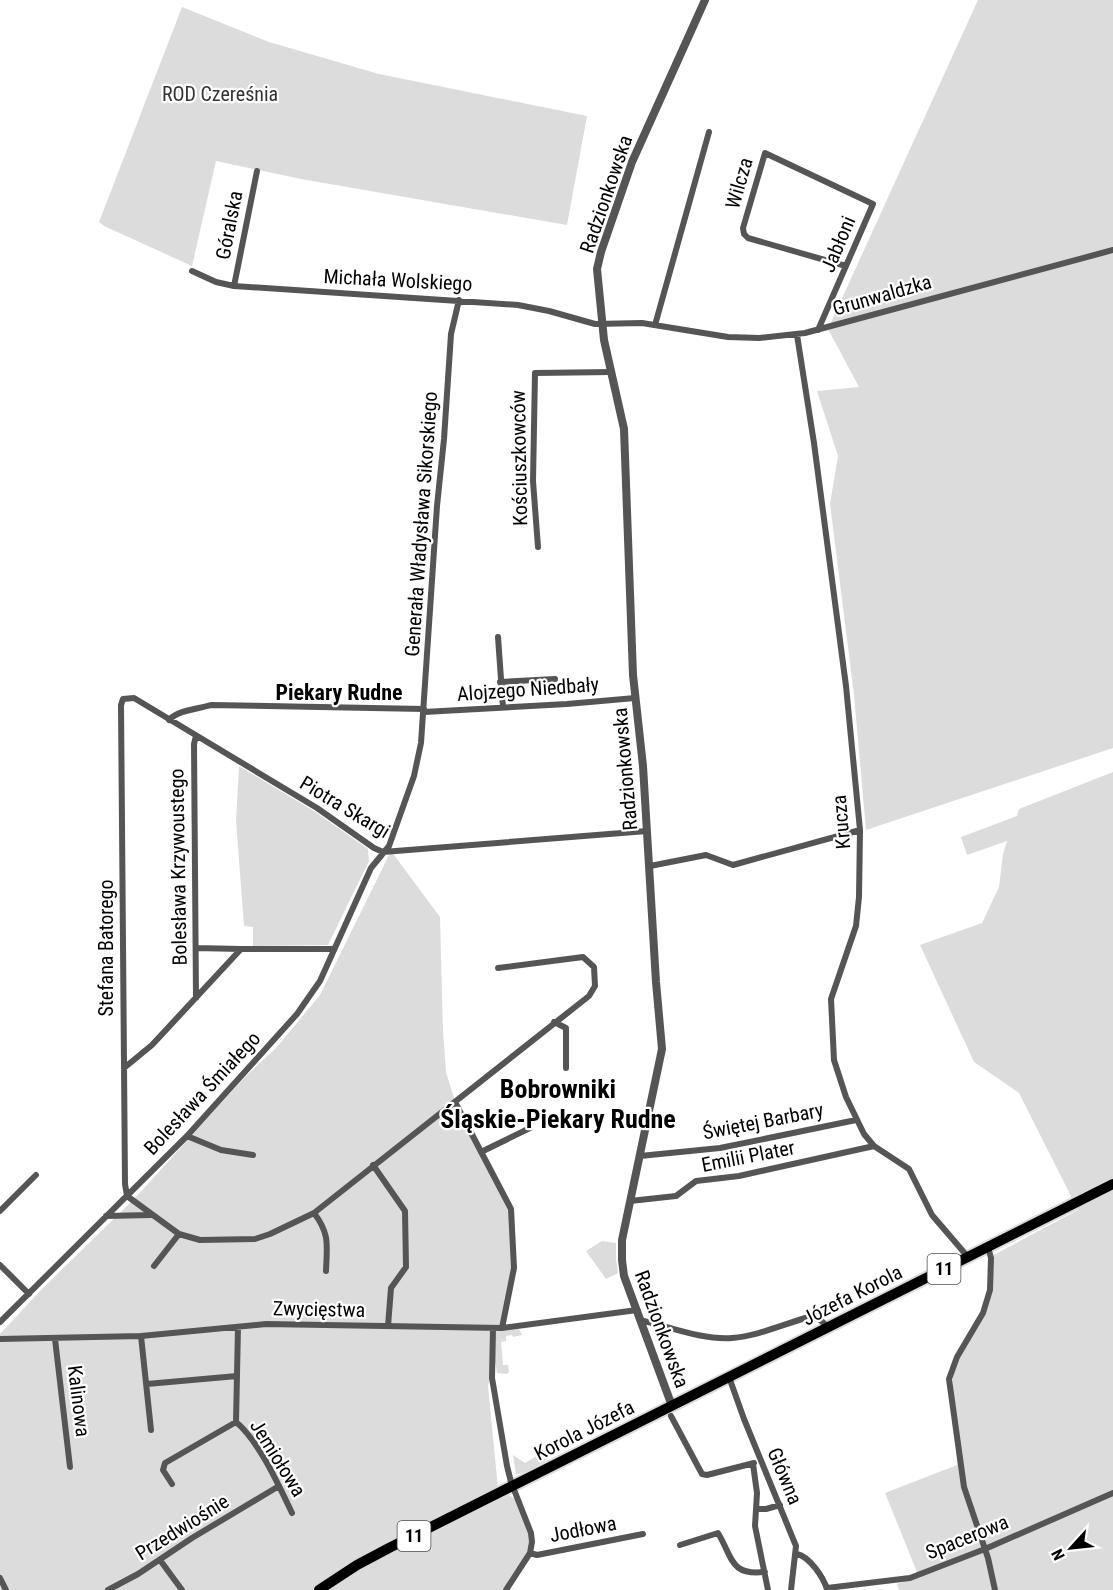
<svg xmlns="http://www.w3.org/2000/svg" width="1113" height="1590" viewBox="0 0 1113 1590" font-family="'Roboto Condensed',sans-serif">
	<rect width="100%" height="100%" fill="#fff"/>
	<path fill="#dcdcdc" d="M978 0H1113V748L866 830 854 695 830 504 838 456 817 391 859 387 828 329Z
		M182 7 269 42 379 74 587 116 567 225 301 179 216 161 192 266 104 226 99 222Z
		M239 766 314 811 368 849 369 861 328 945 253 946V927L244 926 236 821Z
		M1113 772V1590H899L897 1584 919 1577 885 1493 957 1465 952 1363 977 1324 990 1291V1257L1078 1210 1019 1093 974 1062 920 945 982 923 999 887 1003 854 1007 841 967 855 961 837 1017 816 1019 809Z
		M391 851 440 917 443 1031 446 1072 455 1101 508 1210 514 1246 503 1331 519 1329 522 1335 513 1337 512 1335 506 1336V1341L501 1342 503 1365H508L509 1372 507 1374 497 1373 495 1361 488 1386 498 1488 515 1499 528 1525 531 1545 521 1564 502 1590H0V1334L41 1290 134 1199 245 1077 276 1048 320 995Z
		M602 1241 616 1243V1258L618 1273 606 1279 586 1251Z
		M548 1449 551 1456C541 1464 529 1474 516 1474L513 1455 525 1463Z"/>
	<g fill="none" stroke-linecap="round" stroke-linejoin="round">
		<g stroke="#dbdbdb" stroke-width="14">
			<path id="trunk" d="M319 1590 357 1565 389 1548 1113 1184"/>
		</g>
		<path stroke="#555" stroke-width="6" d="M192 271 216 282 234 286 518 305 549 311 595 324 642 323 728 337 759 338 805 333 1113 250
			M234 286 257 171
			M655 325 709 132
			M818 330 873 204 765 153 743 228 744 234 748 238 846 266
			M797 335 814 443 846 686 860 830 859 897 856 926 831 999 834 1060 846 1097 864 1134 874 1146 909 1169 932 1215 968 1257
			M538 547 533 481 535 373 612 372
			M498 637 503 707
			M500 682 555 679
			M424 712 567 704 635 698
			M169 720C178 710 198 709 211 705L424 709
			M196 736 194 744 196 998
			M650 866 706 855 733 865 860 830
			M196 948 241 949
			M554 1022 566 1028V1068
			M124 1068 152 1045 241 949H333
			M455 1102 511 1209 514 1268 502 1328
			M187 1136 221 1150 253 1155
			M481 1152 530 1128
			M640 1156 720 1148 856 1120
			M373 1165 405 1211 406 1267 391 1288 388 1326
			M127 1196 125 1184 121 705 123 699 134 698 317 808 374 848 383 852 647 831
			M127 1196 179 1234 200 1240 255 1239 270 1234 314 1213 589 996 595 986 594 967 583 957 498 968
			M630 1201 676 1196 696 1181 739 1176 874 1146
			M0 1211 36 1175
			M314 1213C330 1234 327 1245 326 1271
			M106 1216 151 1215
			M988 1247 991 1258 990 1290 983 1313 957 1357 949 1379 964 1487 988 1558 995 1590
			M0 1265 29 1294
			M154 1266 179 1234
			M640 1320C670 1327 702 1340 732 1338 758 1336 784 1324 809 1317 818 1318 823 1320 827 1328
			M0 1322 187 1136 297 1014 320 981 371 868 389 846 414 776 421 743 437 506 444 439 451 334 459 300
			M493 1328 492 1378 507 1466 511 1482 531 1533 532 1542 530 1553 506 1590
			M141 1336 151 1430
			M0 1339 141 1336 266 1324 502 1328 637 1310
			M55 1339 70 1467
			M729 1377 744 1419 796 1546 791 1590
			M147 1384 237 1376
			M671 1416 702 1474 707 1475 754 1463
			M236 1422C259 1441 279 1486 292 1513
			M753 1464 757 1493 755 1526 768 1590
			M172 1484 163 1470 165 1463 236 1422 238 1327
			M756 1509H766L780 1505
			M680 1545 718 1533C733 1558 730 1576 765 1572
			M530 1553 537 1555 643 1534
			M797 1554C810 1557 823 1577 827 1589
			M160 1560 182 1590
			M0 1578 6 1590
			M827 1588 910 1578 985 1549 1113 1493
			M108 1590 138 1574 192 1538 279 1486"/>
		<path stroke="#555" stroke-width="8" d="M672 1406 624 1276 622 1260V1240L662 1049 656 982 643 766 633 675 624 429 604 340 597 269 601 252 632 162 705 0"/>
		<use href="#trunk" stroke="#000" stroke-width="10"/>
	</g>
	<g text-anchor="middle" stroke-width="4.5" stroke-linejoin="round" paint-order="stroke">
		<g fill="#fff" stroke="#4c4c4c" stroke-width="1.5">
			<rect x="927.5" y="1254" width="33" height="30" rx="4.5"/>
			<rect x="397.5" y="1521" width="33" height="30" rx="4.5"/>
		</g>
		<g font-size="18" font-weight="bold" fill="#000">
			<text x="944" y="1275">11</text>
			<text x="414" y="1542">11</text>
		</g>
		<g font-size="20" fill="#333" stroke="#fff">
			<text x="220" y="101">ROD Czereśnia</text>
		</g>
		<g font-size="20" fill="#000" stroke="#fff">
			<text transform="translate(739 183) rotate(-74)" y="7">Wilcza</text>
			<text transform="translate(606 194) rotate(-71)" y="7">Radzionkowska</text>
			<text transform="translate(229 225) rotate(-79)" y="7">Góralska</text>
			<text transform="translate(838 244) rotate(-67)" y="7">Jabłoni</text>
			<text transform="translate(398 280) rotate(3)" y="7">Michała Wolskiego</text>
			<text transform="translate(882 295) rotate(-16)" y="7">Grunwaldzka</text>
			<text transform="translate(519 458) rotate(-91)" y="7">Kościuszkowców</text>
			<text transform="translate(421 524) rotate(-86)" y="7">Generała Władysława Sikorskiego</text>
			<text transform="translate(528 689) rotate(-4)" y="7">Alojzego Niedbały</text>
			<text transform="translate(625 769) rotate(-95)" y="7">Radzionkowska</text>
			<text transform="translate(345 807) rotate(31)" y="7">Piotra Skargi</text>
			<text transform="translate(841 822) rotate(-95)" y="7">Krucza</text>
			<text transform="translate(178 867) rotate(-91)" y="7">Bolesława Krzywoustego</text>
			<text transform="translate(106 948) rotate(-90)" y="7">Stefana Batorego</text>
			<text transform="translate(202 1093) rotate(-47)" y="7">Bolesława Śmiałego</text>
			<text transform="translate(763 1121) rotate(-11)" y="7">Świętej Barbary</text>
			<text transform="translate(748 1156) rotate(-11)" y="7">Emilii Plater</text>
			<text transform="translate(852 1295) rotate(-27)" y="7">Józefa Korola</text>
			<text transform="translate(319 1309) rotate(1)" y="7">Zwycięstwa</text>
			<text transform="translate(662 1329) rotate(70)" y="7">Radzionkowska</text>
			<text transform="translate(79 1401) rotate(83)" y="7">Kalinowa</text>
			<text transform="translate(584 1430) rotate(-27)" y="7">Korola Józefa</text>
			<text transform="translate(278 1458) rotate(58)" y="7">Jemiołowa</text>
			<text transform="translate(785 1476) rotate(67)" y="7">Główna</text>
			<text transform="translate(182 1527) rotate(-32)" y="7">Przedwiośnie</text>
			<text transform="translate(583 1529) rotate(-11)" y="7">Jodłowa</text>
			<text transform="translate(967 1537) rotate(-22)" y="7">Spacerowa</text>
		</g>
		<g font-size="22" font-weight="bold" fill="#000" stroke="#fff">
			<text x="339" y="700">Piekary Rudne</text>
		</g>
		<g font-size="26" font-weight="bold" fill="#000" stroke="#fff">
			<text x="558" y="1098">Bobrowniki<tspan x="558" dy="30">Śląskie-Piekary Rudne</tspan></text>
		</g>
	</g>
	<g transform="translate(1071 1548) rotate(243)" stroke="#ffffff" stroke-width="4.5" paint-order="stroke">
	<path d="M0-4.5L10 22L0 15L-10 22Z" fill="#000000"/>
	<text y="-9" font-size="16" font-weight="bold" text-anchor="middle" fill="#000000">N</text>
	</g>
</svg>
